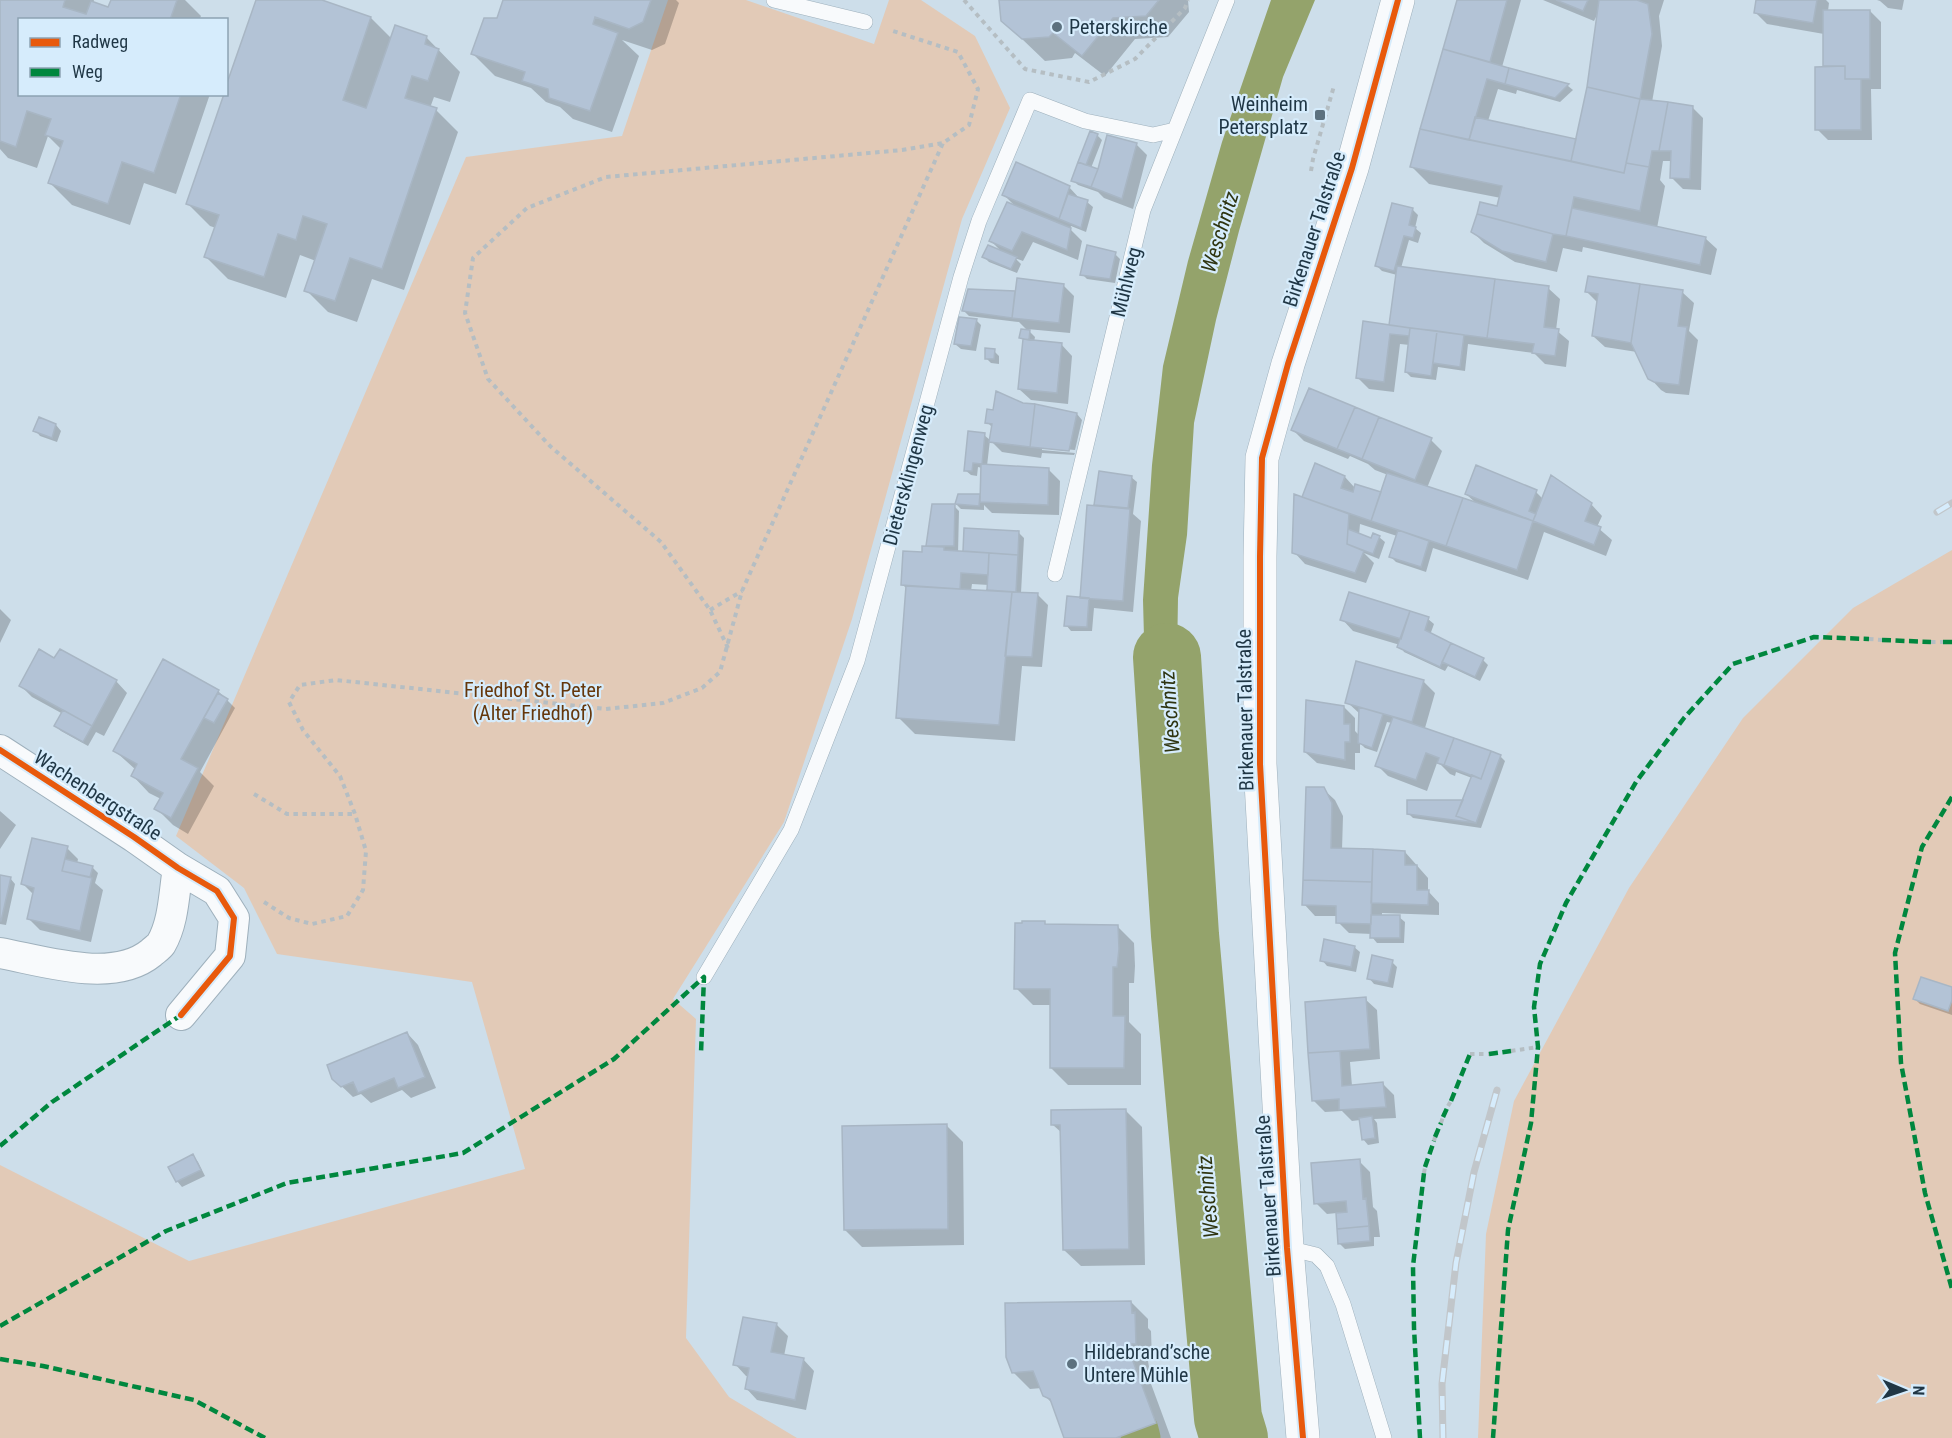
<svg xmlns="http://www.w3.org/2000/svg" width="1952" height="1438" viewBox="0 0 1952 1438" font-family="'Roboto Condensed',sans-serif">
	<rect width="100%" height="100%" fill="#cddeea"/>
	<path fill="#e2cab7" d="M668 0H746L874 44 889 0H921L975 36 1010 108 962 219 852 619 784 822 673 999 696 1019 686 1338 729 1397 797 1438H0V1165L189 1261 525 1169 472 982 277 954 244 888 176 836 466 157 622 136Z
		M1952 550V1438H1478L1486 1234 1514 1101 1629 888 1743 718 1853 608Z"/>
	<path fill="#94a36b" d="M1271 0H1315L1283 77 1239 231 1216 320 1194 423 1187 535 1178 598 1177 658 1184 749H1147L1143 600 1152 465 1163 366 1188 261 1222 142Z"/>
	<path fill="#0003" fill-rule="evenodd" d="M0 0H94L93 3 109 9 112 0H185L201 16 199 20H20V94H210L176 194 144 183 130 225 72 205 50 183 61 149 48 136 37 168 8 158 0 149Z
		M258 0H317L371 18 392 39 426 37 460 72 450 102 434 97 430 108 436 110 458 132 404 290 372 279 357 322 328 312 306 290 316 261 300 255 286 298 228 279 206 257 216 228 210 226 188 204Z
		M505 0H676L679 3 665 44 652 50 622 40 639 56 612 132 573 119 560 107 546 102 531 88 495 76 473 54 498 20Z
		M1000 0H1188L1189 12 1168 37 1135 39 1105 76 1075 53 1072 58 1045 61 1002 20Z
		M1459 0H1521L1502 67 1568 86 1573 90 1560 102 1517 90 1516 94 1498 89 1488 121 1577 141 1588 88 1598 13 1594 21 1543 0H1664L1659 16 1662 46 1652 102 1692 107 1703 118 1701 190 1683 189 1672 178V161H1663L1660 180 1665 186 1657 228 1705 238 1717 249 1711 275 1583 247 1582 252 1563 248 1557 272 1515 262 1484 243 1473 232 1498 208 1501 198 1429 184 1412 167Z
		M1758 0H1826L1829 3 1828 11H1870L1881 22V89H1871L1872 140H1828L1817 129 1824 68V34L1767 24 1756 13Z
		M1877 0H1904L1902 10 1888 8 1880 1Z
		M1097 135 1102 140 1091 168 1099 171 1136 144 1147 155 1133 209 1104 198 1098 192 1078 185 1073 180Z
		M1069 187 1080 199 1087 202 1093 207 1086 232 1071 226 1070 229 1082 241 1078 260 1033 242 1023 261 1015 258 1021 264 1017 273 989 262 984 257 1003 253 991 241 1017 208 1004 195Z
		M1393 205 1413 210 1418 215 1415 228 1421 233 1418 243 1409 240 1401 268 1548 288 1560 299 1556 330 1569 341 1566 367 1545 364 1534 353 1468 344 1465 371 1438 367 1436 380 1411 377 1406 372 1410 345 1400 344 1394 392 1369 389 1357 377 1391 326 1397 275 1382 271 1376 265Z
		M1115 254 1120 259 1115 283 1087 279 1082 274Z
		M1063 285 1074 296 1070 333 1027 329 1035 337 1034 342 1061 344 1072 356 1068 404 1031 400 1019 389 1024 341 1021 338 1028 331 1019 322 969 316 964 311 1014 293 1016 295Z
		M1587 292H1682L1694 303 1689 331 1698 340 1689 395 1666 393 1661 390 1650 378 1637 352 1605 347 1593 336 1598 303Z
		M976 320 981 325 976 351 961 349 955 344Z
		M994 351 999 356V364L991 363 986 358Z
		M1023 404 1077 414 1082 420 1075 450 1042 447V450L1075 453 1074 455 1042 453 1041 458 1002 452 991 441 993 428 987 422 995 411Z
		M56 425 61 431 57 442 40 436 35 430Z
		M1293 430 1431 440 1442 451 1427 488 1477 504 1466 494 1536 492 1543 499 1591 504 1602 516 1597 527 1612 540 1606 556 1544 532 1528 580 1433 548 1426 572 1396 562 1391 557 1397 536 1360 524 1359 535 1372 540 1379 537 1385 542 1379 559 1364 553 1374 563 1366 583 1305 564 1294 552 1302 498 1345 477 1355 488 1382 494 1388 475 1375 470 1368 464 1350 456 1348 459 1304 441Z
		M984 435 990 440 987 466 1049 470 1060 481 1059 515 992 513 984 505V510L961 509 956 504 959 495 981 496 982 468 978 467 977 476 971 475 965 470Z
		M1100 473 1131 477 1137 482 1133 514 1141 521 1133 612 1094 608 1092 631H1071L1066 625 1081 599Z
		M954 506 959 511 958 553H964L966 529 1018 532 1024 538 1021 593 1037 594 1048 605 1042 667 1022 666 1015 741 915 734 898 717 907 589 903 585 930 547 928 545ZM972 584 989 585V589L991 592 971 591Z
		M0 609 11 620 0 643Z
		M1342 619H1428L1434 624 1430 635 1483 660 1488 665 1480 681 1448 666 1445 671 1404 652 1400 645 1353 631Z
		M55 660 116 681 127 693 104 736 96 732 88 746 61 731 56 726 63 714 32 697 20 685Z
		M164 661 218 691 235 708 200 772 214 786 188 834 173 825 156 808 161 799 149 793 133 776 136 770 115 751Z
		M1357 663 1424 682 1435 693 1425 728 1500 756 1505 761 1481 828 1413 818 1408 813 1464 802 1472 778 1456 772 1455 776 1450 774 1441 765 1437 763 1427 791 1388 776 1377 765 1392 723 1387 722 1377 752 1365 748 1360 743V753H1355V770L1317 763 1305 752 1344 707 1355 718V731L1360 736V714L1347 702Z
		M1323 789 1335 800 1343 816 1342 850 1405 852 1428 878V891L1439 903V915L1382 913V916L1399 917 1405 922 1404 943H1377L1372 937V934L1349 933 1338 922V916H1315L1304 904Z
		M0 811 16 825 0 849Z
		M67 848 78 859 77 864 93 868 98 873 95 883 103 890 91 942 40 930 28 918 34 895 23 884Z
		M0 877 10 878 15 884 6 925 0 924Z
		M1044 923 1047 926H1117L1134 943 1135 966 1134 983H1129V1022L1141 1034V1085H1068L1051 1068V1005H1033L1016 988Z
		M1354 947 1360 952 1356 972 1327 966 1322 960Z
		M1392 962 1397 967 1393 988 1374 984 1369 978Z
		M1952 989V1015L1920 1004 1915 999Z
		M1365 999 1377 1010 1380 1059 1350 1062 1352 1086 1383 1084 1394 1095 1396 1118 1374 1119 1377 1123 1379 1143 1368 1145 1363 1139 1360 1120 1352 1121 1342 1111 1325 1112 1314 1101 1307 1003Z
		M407 1033 418 1045 436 1088 411 1098 402 1090 371 1103 361 1094 353 1097 333 1078Z
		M1125 1110 1142 1127 1145 1265 1081 1266 1064 1250 1062 1133 1053 1125Z
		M946 1125 963 1142 964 1245 862 1247 845 1230Z
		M193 1156 198 1162 205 1176 182 1187 177 1181Z
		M1359 1161 1370 1172 1373 1207 1377 1211 1380 1237H1374V1246L1345 1249 1339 1243 1337 1213 1327 1214 1316 1203Z
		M1131 1302 1148 1319V1328L1151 1331 1152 1361H1148L1150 1373H1147L1171 1438H1066L1053 1404 1044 1395 1042 1388 1030 1389 1013 1372Z
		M744 1318 777 1325 788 1336 784 1356 803 1359 814 1371 806 1410 757 1400 746 1388 749 1376H746L735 1364Z"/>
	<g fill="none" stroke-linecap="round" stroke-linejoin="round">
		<path stroke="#94a36b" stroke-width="39" d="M1139 1430 1141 1438"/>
		<path stroke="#94a36b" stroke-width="68" d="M1167 657 1185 935 1228 1418 1234 1438"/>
	</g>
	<path fill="#b3c3d6" stroke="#a8b6c4" stroke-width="1.5" d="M0 0H65L63 7 86 14 91 1 108 7 111 0H177L170 20H20V94H181L154 173 122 162 108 204 48 183 63 141 45 135 51 119 27 111 16 147 0 141Z
		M256 0H322L371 17 343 100 366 108 395 25 427 36 425 44 439 49 428 81 412 76 405 98 437 108 382 269 350 258 335 301 304 291 327 224 303 216 296 240 278 234 264 277 204 257 219 215 186 204 224 94H226V86Z
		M503 0H651L643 22 629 29 595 17 593 24 618 33 590 111 549 98 548 89 522 81 525 72 471 54 484 18H497Z
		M999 0H1159L1146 16 1113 18 1082 56 1053 33 1049 37 1022 39 1001 21Z
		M1457 0H1507L1490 62 1443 49Z
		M1556 0H1588L1583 11Z
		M1599 0H1637L1648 4 1652 34 1640 99 1587 87Z
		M1756 0H1817L1813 23 1754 13Z
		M1823 10H1870V79H1845V66H1823Z
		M1443 49 1509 68 1505 84 1487 79 1469 140 1420 129Z
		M1845 66V79H1861V130H1815V67Z
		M1509 68 1569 84 1555 98 1505 84Z
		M1587 87 1640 99 1624 173 1571 161Z
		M1640 99 1668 102 1659 151H1652L1649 167 1626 163Z
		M1668 102 1693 106 1690 179 1670 178 1671 151H1659Z
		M1475 117 1576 139 1571 161 1469 140Z
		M1420 129 1624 173 1626 163 1649 167 1640 211 1574 197 1566 236 1553 234 1477 214 1480 202 1497 206 1502 186 1410 167Z
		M1090 131 1098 134 1086 165 1078 162Z
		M1107 135 1137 143 1122 199 1091 187 1098 169Z
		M1016 162 1070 186 1059 219 1002 195Z
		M1078 162 1098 169 1091 187 1071 181Z
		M1068 194 1088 200 1081 228 1059 219Z
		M1007 202 1071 228 1067 250 1022 232 1012 251 989 241Z
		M1392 203 1413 208 1409 225 1416 227 1413 238 1404 236 1394 271 1375 266Z
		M1572 208 1706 237 1700 265 1566 236Z
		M1477 214 1553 234 1546 262 1502 251 1471 232Z
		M988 245 1017 257 1011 269 982 257Z
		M1087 245 1116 252 1110 279 1080 275Z
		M1397 266 1495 279 1487 338 1389 325Z
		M1588 276 1640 284 1631 343 1592 336 1598 294 1585 292Z
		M1017 278 1064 284 1059 323 1012 318Z
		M1495 279 1549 286 1544 327 1559 329 1555 356 1532 353 1534 344 1487 338Z
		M1640 284 1683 290 1678 326 1687 327 1679 385 1654 382 1648 379 1631 343Z
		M968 289 1015 291 1012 318 962 311Z
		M959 317 977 319 971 346 954 344Z
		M1363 321 1410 328 1409 336 1390 334 1384 382 1356 378Z
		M1410 328 1437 331 1431 376 1405 372Z
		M1021 329 1030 330 1029 340 1019 338Z
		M1437 331 1464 335 1460 367 1433 363Z
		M1023 339 1062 343 1057 393 1018 389Z
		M985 348 995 349 994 359H985Z
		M1309 388 1355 407 1337 449 1291 430Z
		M996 391 1023 403 1035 404 1030 447 989 442 992 424 985 423 987 409 993 410Z
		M1035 404 1077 413 1069 451 1030 447Z
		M1355 407 1379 417 1362 459 1337 449Z
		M39 417 56 424 52 438 33 431Z
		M1379 417 1432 438 1415 480 1362 459Z
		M968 431 985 433 982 464 973 463 972 471H964Z
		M1315 463 1345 476 1341 488 1353 492 1355 484 1381 492 1371 521 1302 497Z
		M981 464 1049 468 1048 505 980 502Z
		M1476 465 1537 490 1529 511 1536 514 1533 521 1465 494Z
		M1099 471 1132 476 1128 508 1094 505Z
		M1387 473 1463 498 1446 546 1371 521Z
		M1551 475 1592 503 1585 521 1601 527 1594 545 1533 521Z
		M958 494H980L979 506 955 504Z
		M1294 494 1349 514 1347 544 1364 551 1355 573 1292 553Z
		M1463 498 1533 521 1517 570 1446 546Z
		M932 504H955L954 546H926Z
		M1087 505 1130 509 1123 601 1080 598Z
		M964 528 1019 531 1018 555 963 551Z
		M1348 529 1371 538 1373 533 1380 536 1373 554 1347 544Z
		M1398 530 1429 541 1421 567 1389 557Z
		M922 546 944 547V550L989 553 988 575 961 573 960 589 901 585 903 551 922 552Z
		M989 553 1018 555 1016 592 987 590Z
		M906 586 1012 592 999 725 896 718Z
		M1012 592 1038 593 1032 657 1005 656Z
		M1349 592 1410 611 1401 639 1340 620Z
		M1067 596 1089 598 1087 627 1064 626Z
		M1410 611 1429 617 1425 630 1451 643 1440 667 1397 647Z
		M1451 643 1484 658 1475 677 1442 662Z
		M39 649 54 658 60 649 117 680 92 726 19 686Z
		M163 659 219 690 181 759 198 768 171 818 154 809 163 793 131 776 137 764 113 751Z
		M1356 661 1424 680 1412 722 1345 703Z
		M218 693 228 699 214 723 204 718Z
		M1306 700 1344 706V724H1350V742H1345V760L1304 752Z
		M1359 707 1383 714 1372 748 1358 743Z
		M63 710 92 726 83 742 54 726Z
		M1393 717 1454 738 1444 765 1437 763 1439 758 1426 753 1416 780 1375 766Z
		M1454 738 1491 751 1481 779 1444 765Z
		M1491 751 1501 755 1476 823 1456 816 1472 775 1481 779Z
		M1306 787H1324L1332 803 1331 848 1373 849 1372 882 1303 880Z
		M1407 800H1463L1456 816 1476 823 1407 814Z
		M32 838 68 846 62 871 92 878 80 931 27 919 34 888 21 884Z
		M1373 849 1405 851V865H1417V890H1429L1428 905 1371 903Z
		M65 859 93 866 90 877 62 871Z
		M0 875 11 877 1 921H0Z
		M1303 880 1372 882 1371 924 1336 923V906L1302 905Z
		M1371 915H1400V938H1370Z
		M1022 921H1045V924L1118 925 1119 949 1117 967H1113V1016H1125L1124 1068H1050V989H1014L1015 923H1022Z
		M1324 939 1355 946 1351 967 1320 961Z
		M1372 955 1393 960 1388 983 1367 979Z
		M1921 977 1952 987V1000L1948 1011 1913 999Z
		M1366 997 1370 1049 1308 1053 1305 1002Z
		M407 1032 425 1077 398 1088 394 1078 358 1093 353 1082 341 1087 332 1079 327 1065Z
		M1340 1051 1342 1086 1383 1082 1386 1107 1339 1110V1099L1312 1101 1308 1053Z
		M1126 1109 1129 1249 1063 1250 1060 1125H1051V1110Z
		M1372 1116 1375 1138 1362 1140 1359 1118Z
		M947 1124 948 1229 844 1230 842 1126Z
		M193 1154 201 1170 176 1182 168 1167Z
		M1360 1159 1363 1199 1366 1198 1369 1226 1337 1229 1336 1213 1347 1212 1346 1201 1314 1204 1311 1163Z
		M1369 1226 1370 1241 1338 1244 1337 1229Z
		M1131 1301 1132 1313 1135 1312 1136 1344H1132L1134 1357 1131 1356 1156 1423 1116 1438H1064L1050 1399 1043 1396 1033 1371 1012 1373 1006 1357 1005 1303Z
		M743 1317 777 1323 771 1352 804 1358 795 1400 745 1389 749 1368 733 1365Z"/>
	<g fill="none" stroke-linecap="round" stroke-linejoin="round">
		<g stroke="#9eb0bc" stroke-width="16">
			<path id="service" d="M774 0 865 22
				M1055 574 1143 210 1227 0
				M704 977 791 830 857 661 961 277 979 221 1030 100 1085 121 1153 135 1175 130
				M1287 1248 1316 1255 1327 1266 1343 1304 1384 1438"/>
		</g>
		<g stroke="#9eb0bc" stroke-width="32">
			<path id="minor" d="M0 750 134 837 178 868 217 891 234 918 230 956 181 1015
				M0 953C44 961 113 984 151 953 154 950 159 947 161 944 174 922 174 892 178 868"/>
		</g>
		<g stroke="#9eb0bc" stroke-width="34">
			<path id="secondary" d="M1303 1438 1287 1248 1260 764V557L1262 458 1288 364 1352 168 1398 0"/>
		</g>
		<path stroke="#b5bec3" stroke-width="4" stroke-dasharray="4.5 4.5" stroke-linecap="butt" d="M964 0 1025 69 1089 82 1135 59 1185 8 1188 0
			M1311 171 1313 159 1334 86
			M710 610 742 591
			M1869 639 1882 640
			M1931 642H1943
			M728 648 710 610 661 542 550 446 488 379 465 313 473 258 527 208 606 177 902 150 943 143 969 125 978 89 958 52 890 30
			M254 794 287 814H355
			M264 902 289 918 312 924 347 916 363 890 366 851 355 814 340 776 303 730 289 702 300 685 336 680 606 709 663 703 702 688 720 672 742 591 943 143
			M1511 1051 1538 1047
			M1470 1054H1489
			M1448 1106 1451 1101
			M1441 1123 1443 1117
			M1434 1141 1435 1137
			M1424 1173 1425 1167"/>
		<use href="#service" stroke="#f8fafc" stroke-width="15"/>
		<use href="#minor" stroke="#f8fafc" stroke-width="30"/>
		<use href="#secondary" stroke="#f8fafc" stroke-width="33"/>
		<g stroke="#c1c6ca" stroke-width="7">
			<path id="rail" d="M1937 512 1952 503
				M1443 1438 1442 1384 1456 1263 1474 1172 1497 1090"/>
		</g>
		<use href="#rail" stroke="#d6ecfc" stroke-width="4.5" stroke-dasharray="14" stroke-linecap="butt"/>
		<path stroke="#00873e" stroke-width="4.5" stroke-dasharray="9 4.5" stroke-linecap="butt" d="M1882 640 1931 642
			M1943 642H1952
			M1952 797 1922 847 1895 953 1901 1063 1925 1193 1952 1289
			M1489 1054 1511 1051
			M1451 1101 1470 1054
			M1443 1117 1448 1106
			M1435 1137 1441 1123
			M0 1146 52 1102 181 1015
			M1425 1167 1434 1141
			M0 1326 166 1231 287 1183 463 1153 614 1059 704 977 701 1053
			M0 1359 43 1366 194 1400 265 1438
			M1420 1438 1414 1328 1413 1266 1424 1173
			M1493 1438 1508 1230 1531 1123 1538 1047 1534 1007 1540 964 1566 903 1636 782 1684 718 1733 664 1814 637 1869 639"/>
		<g stroke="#d6ecfc" stroke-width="10">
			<path id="cycleway" d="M0 750 134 837 178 868 217 891 234 918 230 956 181 1015
				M1303 1438 1287 1248 1260 764V557L1262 458 1288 364 1352 168 1398 0"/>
		</g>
		<use href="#cycleway" stroke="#e8590c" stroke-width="6"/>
	</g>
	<g fill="#5c717f" stroke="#d6ecfc" stroke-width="2">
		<circle cx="1057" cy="27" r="6"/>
		<rect x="1314" y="109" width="12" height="12" rx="3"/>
		<circle cx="1072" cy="1364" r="6"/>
	</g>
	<g text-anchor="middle" stroke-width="4.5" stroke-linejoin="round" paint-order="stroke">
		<g font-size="20" fill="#1f3645" stroke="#d6ecfc" text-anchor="start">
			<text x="1069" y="34">Peterskirche</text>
			<text x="1308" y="111" text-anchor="end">Weinheim<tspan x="1308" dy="23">Petersplatz</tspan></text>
			<text x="1084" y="1359">Hildebrand’sche<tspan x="1084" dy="23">Untere Mühle</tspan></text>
		</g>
		<g font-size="20" fill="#1f3645" stroke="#d6ecfc">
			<text transform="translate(1314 229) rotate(-72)" y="7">Birkenauer Talstraße</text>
			<text transform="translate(1126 282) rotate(-76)" y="7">Mühlweg</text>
			<text transform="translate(908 475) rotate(-75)" y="7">Dietersklingenweg</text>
			<text transform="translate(1245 710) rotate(-91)" y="7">Birkenauer Talstraße</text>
			<text transform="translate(98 795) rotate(33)" y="7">Wachenbergstraße</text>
			<text transform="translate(1268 1196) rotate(-94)" y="7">Birkenauer Talstraße</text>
		</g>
		<g font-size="20" fill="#65370b" stroke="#d6ecfc">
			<text x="533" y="697">Friedhof St. Peter<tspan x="533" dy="23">(Alter Friedhof)</tspan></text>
		</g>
		<g font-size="21" font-style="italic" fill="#2f3511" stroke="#d6ecfc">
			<text transform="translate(1220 232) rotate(-73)" y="7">Weschnitz</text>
			<text transform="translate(1170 712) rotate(-94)" y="7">Weschnitz</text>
			<text transform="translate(1208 1197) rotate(-95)" y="7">Weschnitz</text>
		</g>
	</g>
	<rect x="18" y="18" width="210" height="78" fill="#d6ecfc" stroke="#8da3b3" stroke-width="1.5"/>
	<rect x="30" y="38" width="30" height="9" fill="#e8590c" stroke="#8da3b3" stroke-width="1.5"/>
	<text x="72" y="48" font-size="18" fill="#1f3645">Radweg</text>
	<rect x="30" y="68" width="30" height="9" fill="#00873e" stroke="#8da3b3" stroke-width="1.5"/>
	<text x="72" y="78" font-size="18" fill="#1f3645">Weg</text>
	<g transform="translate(1904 1390) rotate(92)" stroke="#d6ecfc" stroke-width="4.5" paint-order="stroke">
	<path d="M0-4.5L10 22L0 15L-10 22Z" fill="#1f3645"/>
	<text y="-9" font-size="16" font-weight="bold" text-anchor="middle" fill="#1f3645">N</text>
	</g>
</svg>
